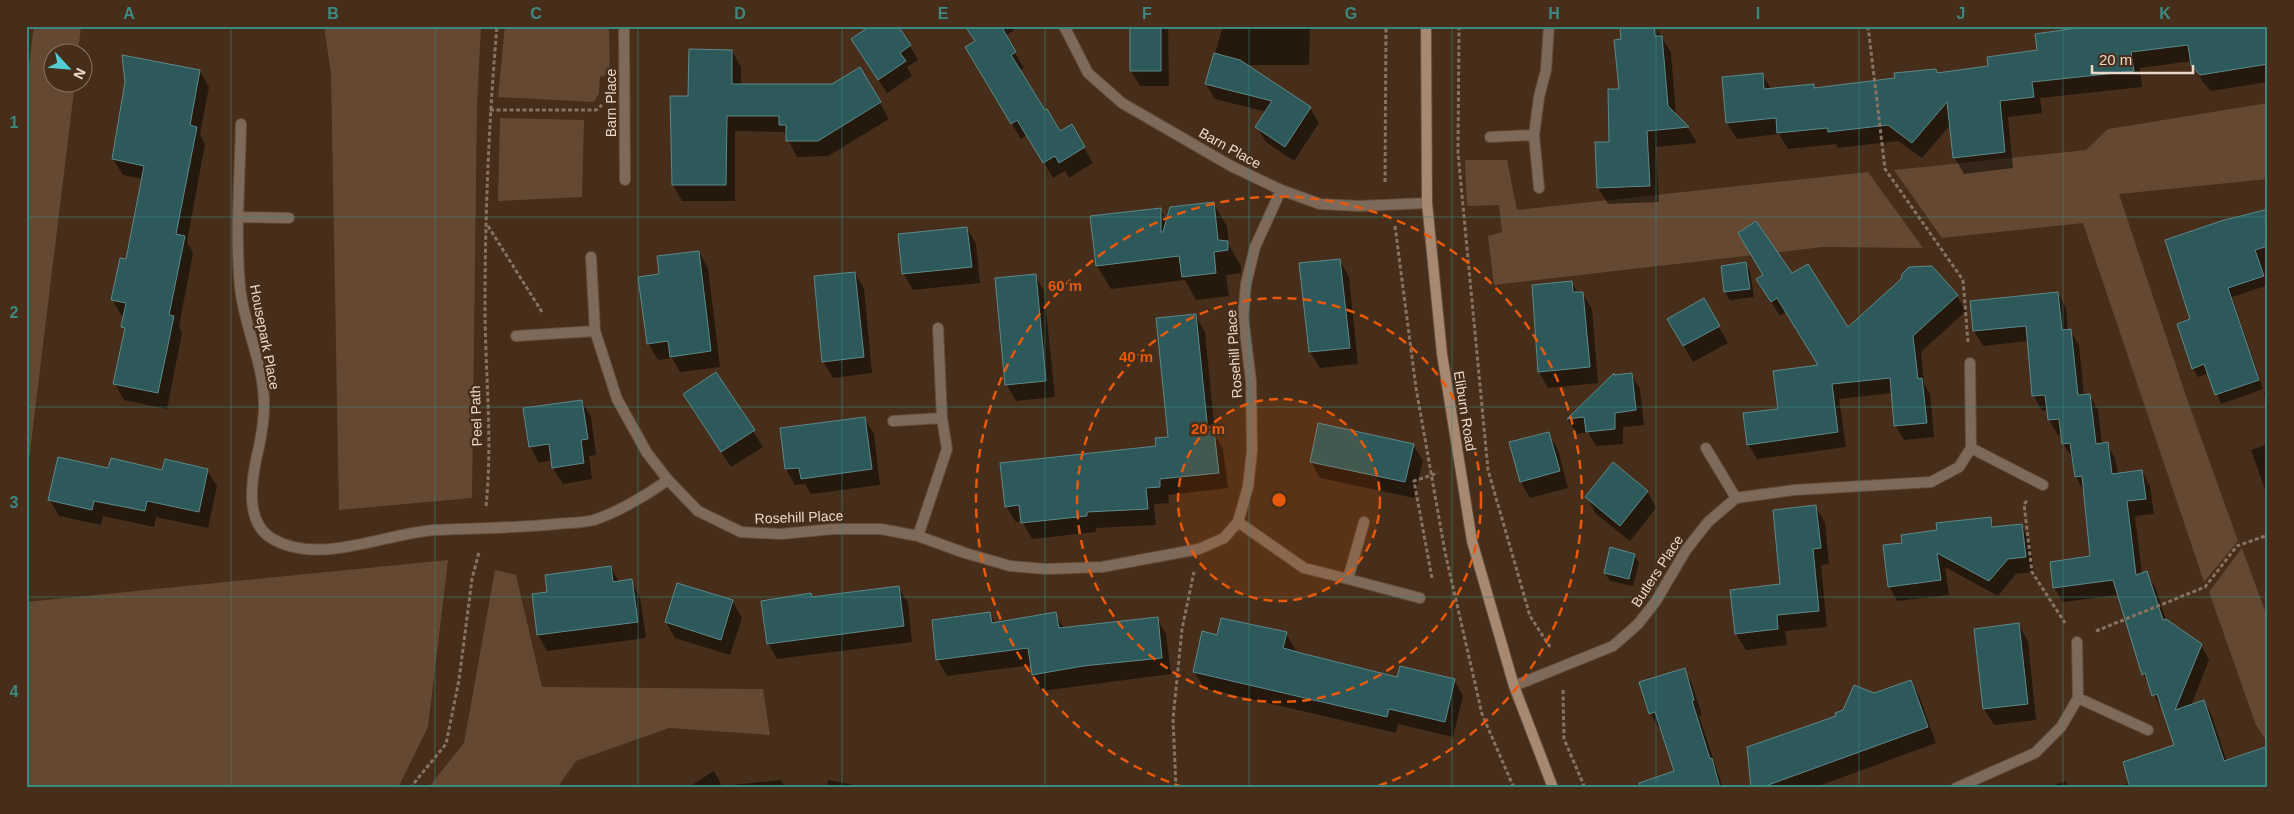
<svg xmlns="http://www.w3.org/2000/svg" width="2294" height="814" viewBox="0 0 2294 814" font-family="Arial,sans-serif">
	<rect width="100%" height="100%" fill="#472e1a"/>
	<path fill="#644832" d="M34 26H81L78 52H52V82L75 83 26 484V88Z
		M324 26H481L477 104 472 498 339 510 331 74Z
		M505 26H609L610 74 600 77 599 93 594 102 498 97Z
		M2268 103V179L2119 194 2186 396 2238 541 2204 582 2083 223 1942 238 1894 170 2086 150 2108 129Z
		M500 118 584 120 582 197 498 201Z
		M1465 160H1507L1517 210 1868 172 1923 248 1823 247 1494 285 1488 236 1502 232 1499 205 1467 206Z
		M2242 548 2268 619V743L2256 725 2209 592Z
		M448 560 428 727 398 788H26V602Z
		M495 570 516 575 542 687 763 689 770 735 669 728 576 761 557 788H428L464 743Z"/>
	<path fill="#0007" d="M965 26H1012L1014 30 1005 36 1024 68 1020 70 1060 132 1071 125 1093 163 1069 178 1065 171 1053 178 1027 135 1021 139 976 63 975 42Z
		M1131 26H1168L1169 86H1140L1131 71Z
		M1223 26H1310L1309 65H1245L1310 108 1319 123 1294 161 1266 142 1257 127 1267 112 1215 99 1206 84Z
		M1622 26H1655L1671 53 1676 116 1688 128 1697 143 1656 147 1659 202 1608 204 1598 188 1596 144 1611 143 1621 90Z
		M2268 26V82L2211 91 2202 81 2192 61 2140 68 2142 87 2040 98 2042 113 2008 117 2013 168 1964 174 1955 158 1951 124 1922 158 1898 141 1838 148 1836 144 1788 149 1779 134 1737 139 1727 123 1723 78 1762 74 1771 89 1813 85 1815 89 1896 80 1936 70 1938 74Z
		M852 40 910 46 918 60 907 67 912 76 887 93Z
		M732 51 741 67V85H833L880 103 889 119 828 156 797 157 784 132 735 131V201H682L673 185 689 97Z
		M200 71 209 87 200 134 205 144 187 242 193 253 179 326 182 333 167 409 124 400 115 384 126 332 122 327 124 316 121 315 112 299 127 260 143 179 123 175 113 159Z
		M1213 203 1227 226 1229 245 1241 266V273L1226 275 1229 296 1196 300 1185 280 1111 289 1097 266 1160 209 1167 221Z
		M2268 211V285L2232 297 2263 389 2221 404 2209 373 2198 377 2193 368 2192 320Z
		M967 228 976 244 980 283 913 290 903 273Z
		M699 252 708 268 720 367 680 372 672 358 658 360 648 343 660 276Z
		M1340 261 1349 277 1358 364 1320 368 1310 352 1301 264Z
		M1746 264 1750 271 1754 297 1730 300 1725 292 1722 267Z
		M1931 268 1957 296 1966 311 1921 352 1924 384 1930 394 1934 437 1904 440 1895 425 1892 393 1839 399 1846 447 1757 459 1748 444 1820 366 1787 311 1780 316 1766 294 1791 274 1848 329Z
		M855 273 864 289 872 373 833 378 823 361Z
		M1035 275 1044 291 1055 397 1016 401 1007 385Z
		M1571 282 1578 293H1582L1592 309 1598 383 1548 388 1539 372 1533 304Z
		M2058 293 2066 308 2068 330H2070L2079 345 2084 396 2089 395 2098 410 2102 444H2107L2115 458 2118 474 2142 471 2150 486 2154 514 2135 516 2142 574 2146 572 2155 587 2166 620 2201 645 2209 660 2191 706 2204 701 2212 716 2227 762 2268 788H2116L2130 783 2175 746 2164 710H2162L2143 674 2119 595 2063 602 2054 587 2092 557 2084 492 2076 477 2073 458 2063 444 2062 434 2058 435 2049 420 2048 410 2042 411 2034 396 2028 341 1983 346 1974 331 1972 302Z
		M1703 299 1728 343 1693 362 1668 319Z
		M1196 316 1205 332 1215 435 1223 449 1228 488 1168 495 1169 503 1154 504 1156 525 1096 528V532L1032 539 1022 521 1016 522 1006 506 1157 448 1170 438Z
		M1631 374 1640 389 1644 425 1623 427V444L1596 446 1588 432 1577 434 1568 420 1614 375Z
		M2268 390V404L2264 392Z
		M582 401 591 417 596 455 589 456 592 479 563 484 553 468 552 460 539 463 530 446Z
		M694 410 753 431 763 447 731 467Z
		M864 418 874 434 880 485 811 494 805 484 795 485 786 469 781 429Z
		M1549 434 1558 450 1568 488 1530 498 1521 482Z
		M2268 444V495H2267L2251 450Z
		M1413 445 1423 461 1414 498 1320 478 1311 462Z
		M109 470H207L217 486 208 528 156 517 154 527 103 516 101 525 59 516 50 500Z
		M1647 491 1656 508 1630 541 1596 514 1587 497Z
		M1815 506 1825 523 1829 564 1821 565 1827 627 1785 631 1787 645 1746 650 1736 634 1781 585Z
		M1990 519 1996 528 2021 525 2030 540 2034 572 2016 574 1998 596 1945 567 1949 595 1897 601 1889 586 1904 544 1938 531Z
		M1634 555 1639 563 1633 586 1610 581 1605 573Z
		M611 567 619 582 631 581 640 597 646 638 547 651 538 635 549 593Z
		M898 587 908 603 912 642 777 659 768 643 811 595 813 598Z
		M733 602 742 618 730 655 675 638 666 622Z
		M990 614 996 624 1055 614 1064 628 1157 618 1166 634 1171 674 1042 691 1033 675 1032 665 947 676 938 660Z
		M2019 625 2028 641 2036 720 1994 725 1984 709Z
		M1286 633 1295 649 1294 653 1398 679 1454 680 1463 696 1453 737 1398 724 1396 733 1204 688 1194 671 1218 636Z
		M1684 669 1692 684 1702 715 1699 716 1723 788H1681L1661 727 1659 728 1650 713Z
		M1911 682 1920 698 1936 743 1813 788H1752L1838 717 1874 695Z
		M714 771 722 786 781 780 785 788H687Z
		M828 780 870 788H827Z
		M2066 781 2069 788H2046Z"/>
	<path fill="#2d595a" stroke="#5d898a" d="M870 26H898L911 45 900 53 906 61 878 80 851 39Z
		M965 26H1001L1016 52 1011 55 1045 110 1047 109 1060 131 1072 124 1085 147 1059 163 1055 156 1043 163 1017 120 1011 124 965 47 975 41Z
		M1130 26H1161V71H1130Z
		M1620 26H1654L1655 36H1662L1668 106 1689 127 1647 131 1650 186 1597 188 1595 142H1609L1608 89H1619L1614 40 1621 39Z
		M2090 26H2268V64L2200 75 2191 65 2188 45 2131 52 2134 71 2032 82 2034 97 2000 101 2005 152 1953 158 1947 102 1912 143 1888 125 1828 132 1827 128 1777 133 1776 118 1726 123 1722 77 1763 73 1764 89 1814 84V88L1895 78 1894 73 1936 69 1937 73 1988 66 1987 57 2037 50 2035 34Z
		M689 49 732 50V84H832L860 67 881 102 818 141H786V125H779V116H727L726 185H672L670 96H688Z
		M1214 53 1240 60 1311 107 1285 147 1255 127 1272 101 1205 84Z
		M122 55 200 70 190 125 197 127 176 234 185 236 169 315 174 316 158 393 113 384 125 328 121 327 126 303 111 300 120 258 126 259 144 166 112 159 125 82Z
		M1214 202 1218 240 1228 241V250L1214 252 1216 273 1182 277 1179 256 1096 266 1090 216 1161 208V232H1163L1170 207Z
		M2268 209V246L2255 250 2264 276 2228 288 2259 380 2215 395 2204 364 2192 369 2177 324 2190 319 2165 240 2221 221Z
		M1756 221 1792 273 1808 264 1848 327 1901 279 1902 274 1909 267 1932 266 1958 295 1913 336 1918 379 1922 378 1927 423 1894 426 1890 378 1832 384 1838 432 1747 445 1743 413 1778 409 1773 371 1818 365 1777 298 1771 302 1756 279 1763 275 1738 233Z
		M967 227 972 267 902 274 898 234Z
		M699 251 711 351 670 357 668 341 647 344 638 277 659 274 657 256Z
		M1340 259 1350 348 1309 352 1299 263Z
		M1746 262 1750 289 1724 292 1721 266Z
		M855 272 864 357 822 362 814 276Z
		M1036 274 1046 381 1005 385 995 278Z
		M1572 281 1573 292H1583L1590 367 1538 372 1532 285Z
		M2058 292 2062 330 2071 329 2078 395 2090 394 2096 444 2108 442 2112 474 2142 470 2146 499 2127 501 2136 575 2147 571 2163 620 2166 619 2202 644 2175 710 2204 700 2224 761 2268 746V788H2130L2123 762 2174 745 2157 694 2152 696 2145 673 2142 675 2113 580 2053 588 2050 562 2090 556 2082 476 2075 477 2070 443 2062 444 2059 419 2048 420 2045 395 2032 396 2026 326 1973 331 1970 301Z
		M1704 298 1720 326 1683 346 1667 319Z
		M1196 314 1208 432 1214 431 1219 473 1160 479V487L1146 488 1148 509 1087 512V516L1021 523 1019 505 1005 507 1000 463 1156 446 1155 438 1168 437 1156 318Z
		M716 372 755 430 721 452 683 394Z
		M1614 373V375L1632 373 1636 410 1615 413V429L1586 432 1584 417 1567 419Z
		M582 400 588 439 581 440 584 463 552 468 549 444 529 447 523 408Z
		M865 417 872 469 801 479 799 468 785 469 780 428Z
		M1318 423 1414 444 1405 482 1310 462Z
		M1549 432 1560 471 1520 482 1509 442Z
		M58 457 108 468 111 458 162 470 165 459 208 469 199 512 147 501 145 511 94 501 92 510 48 500Z
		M1613 462 1648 491 1620 526 1585 497Z
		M1816 505 1821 548 1813 549 1819 611 1777 615 1778 629 1735 634 1730 590 1780 584 1773 510Z
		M1991 517 1992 527 2022 524 2026 557 2008 559 1989 581 1937 553 1941 580 1888 587 1883 545 1902 543 1901 535 1937 530 1936 523Z
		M1610 547 1635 554 1629 579 1604 573Z
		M611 566 613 582 632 579 638 622 537 635 532 594 547 592 545 575Z
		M677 583 733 600 721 640 665 622Z
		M899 586 904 626 767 644 761 601 811 593 812 597Z
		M990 612 992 623 1056 612 1059 628 1158 617 1162 658 1083 666 1032 675 1028 648 936 660 932 620Z
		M1221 618 1287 632 1283 648 1301 653 1397 677 1400 666 1455 679 1445 722 1389 709 1387 717 1193 672 1202 631 1217 635Z
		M2019 623 2028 704 1983 709 1974 629Z
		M1685 668 1694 700 1692 701 1710 759 1712 758 1720 788H1640L1639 783 1674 771 1655 712 1649 714 1639 682Z
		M1911 680 1928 727 1760 788H1751L1747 747 1836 716 1835 713 1843 710 1854 685 1874 693Z"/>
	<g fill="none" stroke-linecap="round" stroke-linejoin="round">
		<g stroke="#644d3a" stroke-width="12">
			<path id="street" d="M624 26 625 180
				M1064 26 1088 73 1122 103 1231 166 1281 190 1320 204 1359 206 1427 203
				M241 124C240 178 235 234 240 287 244 327 265 366 264 407 264 424 260 443 256 460 251 485 246 522 271 538 319 567 385 533 435 530 476 528 517 528 557 524 569 523 583 523 594 520 621 511 645 496 668 480L698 511 741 532 781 534 833 529H881L918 536 965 553 1010 566 1046 569 1102 567 1199 549 1224 538 1238 522 1248 487 1252 451 1251 381 1243 317 1246 284 1255 247 1281 190
				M1490 137 1534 135
				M1539 188 1534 135 1539 97 1546 70 1549 26
				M239 217 289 218
				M591 257 595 331 617 399 647 453 668 480
				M516 336 595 331
				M893 421 942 418
				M1706 448 1736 498
				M1971 448 2043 485
				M1238 522 1304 568 1348 579 1364 522
				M918 536 947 449 942 418 938 328
				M1348 579 1420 598
				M1514 686 1613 646 1638 624 1656 601 1686 550 1708 522 1736 498 1794 490 1931 482 1959 467 1971 448 1970 363
				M2078 698 2148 730
				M1956 788 2035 753 2061 727 2078 698 2077 642"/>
		</g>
		<g stroke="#644d3a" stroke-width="12">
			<path id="secondary" d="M1426 26 1427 203 1442 354 1472 541 1514 686 1553 788"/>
		</g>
		<path stroke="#887261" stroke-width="3" stroke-dasharray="4 2.5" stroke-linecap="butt" d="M1459 26 1458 153 1488 470 1530 616 1550 647
			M1868 26 1885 169 1963 280 1968 342
			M490 110H596L602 105
			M1385 182 1386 26
			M488 226 542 312
			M1395 226 1416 388 1445 552 1482 714 1514 788
			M2027 501 2024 504 2032 572 2065 623
			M486 506C493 440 485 372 485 306 485 213 489 119 497 26
			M1432 578 1414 481 1438 473
			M2096 631 2205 587 2237 546 2268 535
			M1563 690 1564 739 1585 788
			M410 788 446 744 459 680 472 579 479 552
			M1176 788 1173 719 1182 629 1194 572"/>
		<use href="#street" stroke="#7e6a5b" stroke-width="10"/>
		<use href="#secondary" stroke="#a78870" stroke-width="10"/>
	</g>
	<path fill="none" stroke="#3b8a81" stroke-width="1" stroke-opacity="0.55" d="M231 26V788M435 26V788M638 26V788M842 26V788M1045 26V788M1249 26V788M1452 26V788M1656 26V788M1859 26V788M2063 26V788M26 217H2268M26 407H2268M26 597H2268"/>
	<circle cx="1279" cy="500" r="101" fill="#e8590c" fill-opacity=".12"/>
	<g fill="none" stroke="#e8590c" stroke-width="2.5" stroke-dasharray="9 6">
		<circle cx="1279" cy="500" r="101"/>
		<circle cx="1279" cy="500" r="202"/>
		<path d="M1183 787A303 303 0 1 1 1375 787"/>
	</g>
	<g text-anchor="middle" stroke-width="5" stroke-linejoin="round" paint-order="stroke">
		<g font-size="14" fill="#e9d9cc" stroke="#472e1a">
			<text transform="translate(611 103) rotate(-90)" y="5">Barn Place</text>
			<text transform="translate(1230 148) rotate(29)" y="5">Barn Place</text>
			<text transform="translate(265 337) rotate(79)" y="5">Housepark Place</text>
			<text transform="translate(1234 354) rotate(-94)" y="5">Rosehill Place</text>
			<text transform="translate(1465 411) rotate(81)" y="5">Eliburn Road</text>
			<text transform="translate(476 416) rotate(-92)" y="5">Peel Path</text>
			<text transform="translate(799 517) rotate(-2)" y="5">Rosehill Place</text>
			<text transform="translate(1657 571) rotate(-57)" y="5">Butlers Place</text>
		</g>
	</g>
	<circle cx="1279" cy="500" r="8" fill="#e8590c" stroke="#472e1a" stroke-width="2.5"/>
	<g font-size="15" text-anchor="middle" font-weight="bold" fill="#e8590c" stroke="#472e1a" stroke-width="5" stroke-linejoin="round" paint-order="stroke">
		<text x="1065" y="291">60 m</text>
		<text x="1136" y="362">40 m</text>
		<text x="1208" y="434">20 m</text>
	</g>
	<rect width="2294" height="814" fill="none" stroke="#472e1a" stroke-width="55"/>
	<g transform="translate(68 68) rotate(116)"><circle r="24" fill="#472e1a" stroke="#887261"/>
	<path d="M0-4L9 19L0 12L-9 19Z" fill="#52ccd0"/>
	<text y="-8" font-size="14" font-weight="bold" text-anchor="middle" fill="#e9d9cc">N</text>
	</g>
	<path d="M2092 65v8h101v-8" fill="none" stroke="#e9d9cc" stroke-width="2.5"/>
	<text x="2099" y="65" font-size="15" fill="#e9d9cc" stroke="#472e1a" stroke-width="4" paint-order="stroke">20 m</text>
	<rect x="28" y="28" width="2238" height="758" fill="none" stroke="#3b8a81" stroke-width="2"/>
	<g font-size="16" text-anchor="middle" font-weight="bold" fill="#3b8a81">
		<text x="129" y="19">A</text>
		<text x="333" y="19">B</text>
		<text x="536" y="19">C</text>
		<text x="740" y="19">D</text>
		<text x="943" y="19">E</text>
		<text x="1147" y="19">F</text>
		<text x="1351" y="19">G</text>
		<text x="1554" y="19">H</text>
		<text x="1758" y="19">I</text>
		<text x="1961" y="19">J</text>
		<text x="2165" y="19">K</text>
		<text x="14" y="128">1</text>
		<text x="14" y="318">2</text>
		<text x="14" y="508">3</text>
		<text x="14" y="697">4</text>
	</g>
</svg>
